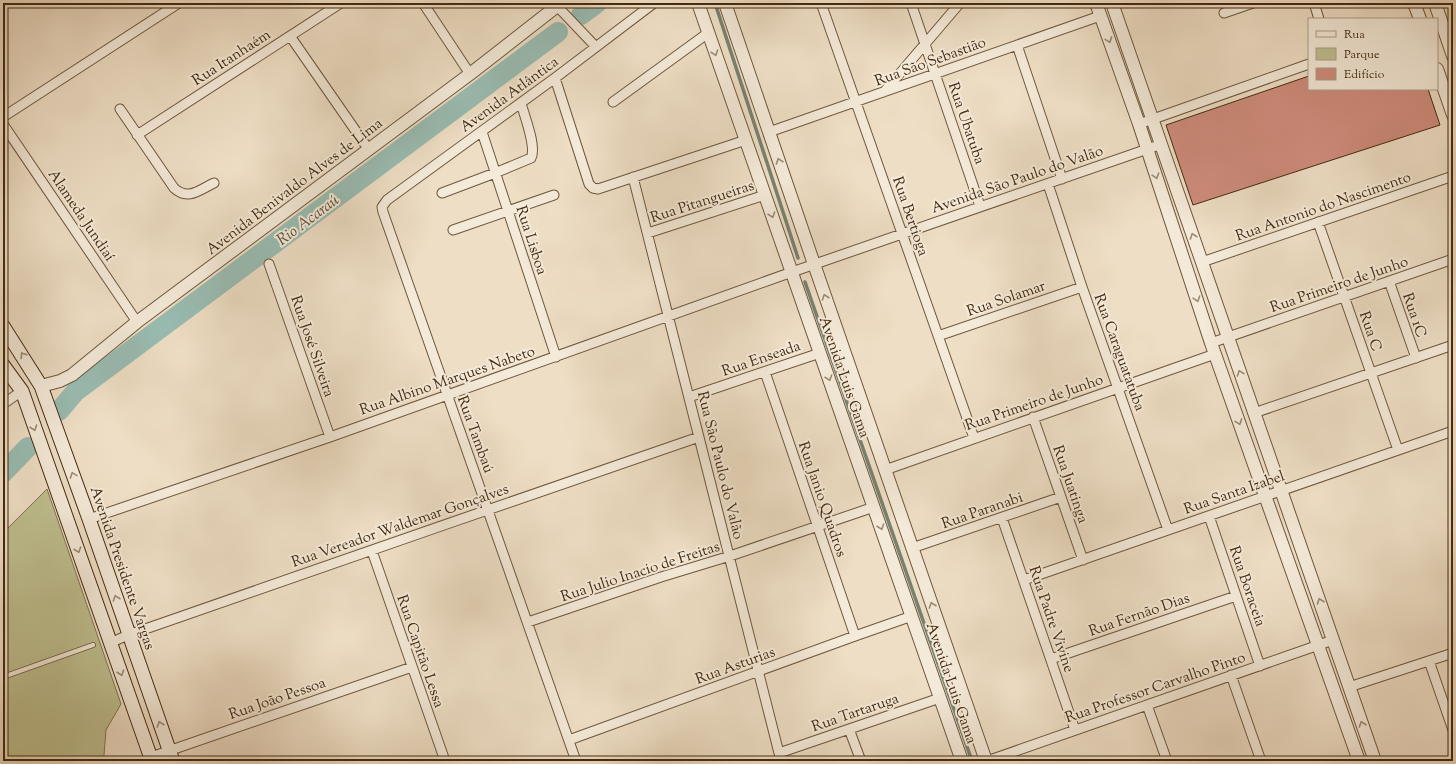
<svg xmlns="http://www.w3.org/2000/svg" width="1456" height="764" viewBox="0 0 1456 764" font-family="'Sorts Mill Goudy',serif">
	<rect width="100%" height="100%" fill="#eedec5"/>
	<filter id="stains"><feTurbulence type="fractalNoise" baseFrequency=".005" numOctaves="4"/><feColorMatrix values="0 0 0 0 .2 0 0 0 0 .09 0 0 0 0 .02 0 0 0 .5 -.17"/></filter>
	<radialGradient id="worn" r=".72"><stop offset=".6" stop-color="#630" stop-opacity="0"/><stop offset="1" stop-color="#630" stop-opacity=".3"/></radialGradient>
	<path fill="#bfbf90" stroke="#827450" d="M47 489 121 704 106 730 104 755 106 761H3V533Z"/>
	<g fill="none" stroke-linecap="round" stroke-linejoin="round">
		<path stroke="#778271" stroke-width="3.5" d="M715 3 798 258
			M805 282 972 761"/>
		<path stroke="#99bcb2" stroke-width="20" d="M581 15 597 3
			M59 411 75 392 558 32
			M3 473 28 447"/>
	</g>
	<path fill="#ce8c7c" stroke="#442a10" d="M1309 76V89H1428L1440 125 1193 205 1166 125Z"/>
	<g fill="none" stroke-linecap="round" stroke-linejoin="round">
		<g stroke="#6e573d" stroke-width="6">
			<path id="service" d="M3 677 93 645"/>
		</g>
		<g stroke="#6e573d" stroke-width="11">
			<path id="minor" d="M423 3 470 74
				M821 3 974 438
				M911 3 980 206
				M1314 3 1319 19
				M557 6 596 47
				M1224 13 1253 3
				M290 36 369 150
				M1017 45 1062 179
				M555 78 589 184 593 188 598 189 746 140
				M884 92 960 3
				M613 102 708 33
				M120 109 174 188C188 201 199 190 214 183
				M3 117 179 3
				M3 124 137 322
				M1139 124 1309 64
				M482 132 556 357
				M769 132 1100 16
				M137 135 341 3
				M633 177 781 761
				M1048 184 1082 287 1168 530
				M442 193 495 173 531 158C537 147 524 115 521 103
				M1318 222 1398 450
				M453 230 554 195
				M648 233 765 195
				M1202 262 1453 176
				M269 264 330 437
				M1389 281 1416 358
				M938 336 1082 287
				M1211 343 1453 259
				M765 372 855 636
				M689 397 820 353
				M3 404 22 391
				M1254 413 1453 345
				M1033 417 1083 560
				M885 470 1215 354
				M1209 516 1260 666
				M1002 518 1075 730
				M89 519 330 437 792 272 1162 144
				M912 548 1061 497
				M372 551 445 761
				M1024 580 1453 431
				M528 622 661 577 730 556 874 507
				M110 643 128 635C319 569 508 502 699 437
				M1051 659 1236 596
				M1429 661 1453 730
				M1231 675 1261 761
				M1349 687 1453 653
				M1147 705 1167 761
				M849 729 861 761
				M569 740 855 636 912 616
				M779 753 940 698
				M151 757 412 667
				M576 761 383 212 382 207 387 200 555 78 654 3
				M987 761 1333 640"/>
		</g>
		<g stroke="#6e573d" stroke-width="14">
			<path id="tertiary" d="M698 3 962 761
				M725 3 814 264 986 761
				M1096 3 1139 124 1211 343 1359 761
				M1112 3 1375 761
				M1414 3 1420 19
				M1435 3 1453 56
				M1437 69 1453 115
				M41 386 60 381 72 375 137 322 470 74 561 3"/>
		</g>
		<g stroke="#442a10" stroke-width="15">
			<path id="secondary" d="M3 326 41 386 89 519 173 761
				M3 365 22 391 152 761"/>
		</g>
		<use href="#service" stroke="#f4ead9" stroke-width="4.5"/>
		<use href="#minor" stroke="#f4ead9" stroke-width="9"/>
		<use href="#tertiary" stroke="#f4ead9" stroke-width="12"/>
		<use href="#secondary" stroke="#f4ead9" stroke-width="13"/>
	</g>
	<defs><path id="oneway-chevron" d="M-2-3.5L2.5 0L-2 3.5" fill="none" stroke-width="1.6" stroke-linecap="round" stroke-linejoin="round"/></defs>
	<g stroke="#9c8a74">
		<use href="#oneway-chevron" transform="translate(1109 40) rotate(70)"/>
		<use href="#oneway-chevron" transform="translate(715 53) rotate(71)"/>
		<use href="#oneway-chevron" transform="translate(779 161) rotate(-109)"/>
		<use href="#oneway-chevron" transform="translate(1156 176) rotate(72)"/>
		<use href="#oneway-chevron" transform="translate(772 215) rotate(71)"/>
		<use href="#oneway-chevron" transform="translate(1193 236) rotate(-109)"/>
		<use href="#oneway-chevron" transform="translate(825 297) rotate(-109)"/>
		<use href="#oneway-chevron" transform="translate(1197 299) rotate(72)"/>
		<use href="#oneway-chevron" transform="translate(23 355) rotate(-122)"/>
		<use href="#oneway-chevron" transform="translate(1240 373) rotate(-109)"/>
		<use href="#oneway-chevron" transform="translate(829 378) rotate(71)"/>
		<use href="#oneway-chevron" transform="translate(1239 422) rotate(70)"/>
		<use href="#oneway-chevron" transform="translate(34 428) rotate(71)"/>
		<use href="#oneway-chevron" transform="translate(73 475) rotate(-110)"/>
		<use href="#oneway-chevron" transform="translate(881 527) rotate(71)"/>
		<use href="#oneway-chevron" transform="translate(78 550) rotate(71)"/>
		<use href="#oneway-chevron" transform="translate(116 598) rotate(-109)"/>
		<use href="#oneway-chevron" transform="translate(1320 601) rotate(-109)"/>
		<use href="#oneway-chevron" transform="translate(932 605) rotate(-109)"/>
		<use href="#oneway-chevron" transform="translate(121 673) rotate(71)"/>
		<use href="#oneway-chevron" transform="translate(160 724) rotate(-109)"/>
		<use href="#oneway-chevron" transform="translate(1362 724) rotate(-109)"/>
	</g>
	<g text-anchor="middle" stroke-width="4" stroke-linejoin="round" paint-order="stroke">
		<g font-size="15" fill="#442a10" stroke="#f4ead9">
			<text transform="translate(231 57) rotate(-33)" y="5">Rua Itanhaém</text>
			<text transform="translate(930 61) rotate(-20)" y="5">Rua São Sebastião</text>
			<text transform="translate(509 94) rotate(-36)" y="5">Avenida Atlântica</text>
			<text transform="translate(967 123) rotate(71)" y="5">Rua Ubatuba</text>
			<text transform="translate(1017 179) rotate(-19)" y="5">Avenida São Paulo do Valão</text>
			<text transform="translate(294 186) rotate(-37)" y="5">Avenida Benivaldo Alves de Lima</text>
			<text transform="translate(702 201) rotate(-18)" y="5">Rua Pitangueiras</text>
			<text transform="translate(1323 206) rotate(-19)" y="5">Rua Antonio do Nascimento</text>
			<text transform="translate(82 215) rotate(56)" y="5">Alameda Jundiaí</text>
			<text transform="translate(911 216) rotate(71)" y="5">Rua Bertioga</text>
			<text transform="translate(532 240) rotate(72)" y="5">Rua Lisboa</text>
			<text transform="translate(1339 284) rotate(-19)" y="5">Rua Primeiro de Junho</text>
			<text transform="translate(1006 298) rotate(-19)" y="5">Rua Solamar</text>
			<text transform="translate(1415 315) rotate(71)" y="5">Rua 1C</text>
			<text transform="translate(1371 331) rotate(71)" y="5">Rua C</text>
			<text transform="translate(313 346) rotate(71)" y="5">Rua José Silveira</text>
			<text transform="translate(1120 352) rotate(70)" y="5">Rua Caraguatatuba</text>
			<text transform="translate(761 358) rotate(-19)" y="5">Rua Enseada</text>
			<text transform="translate(845 377) rotate(71)" y="5">Avenida Luis Gama</text>
			<text transform="translate(447 380) rotate(-19)" y="5">Rua Albino Marques Nabeto</text>
			<text transform="translate(1034 402) rotate(-19)" y="5">Rua Primeiro de Junho</text>
			<text transform="translate(476 434) rotate(70)" y="5">Rua Tambaú</text>
			<text transform="translate(721 465) rotate(76)" y="5">Rua São Paulo do Valão</text>
			<text transform="translate(1071 484) rotate(71)" y="5">Rua Juatinga</text>
			<text transform="translate(1234 492) rotate(-19)" y="5">Rua Santa Izabel</text>
			<text transform="translate(823 499) rotate(71)" y="5">Rua Janio Quadros</text>
			<text transform="translate(982 510) rotate(-19)" y="5">Rua Paranabi</text>
			<text transform="translate(400 525) rotate(-19)" y="5">Rua Vereador Waldemar Gonçalves</text>
			<text transform="translate(123 568) rotate(71)" y="5">Avenida Presidente Vargas</text>
			<text transform="translate(640 571) rotate(-18)" y="5">Rua Julio Inacio de Freitas</text>
			<text transform="translate(1248 586) rotate(71)" y="5">Rua Boraceia</text>
			<text transform="translate(1139 614) rotate(-19)" y="5">Rua Fernão Dias</text>
			<text transform="translate(1052 619) rotate(71)" y="5">Rua Padre Vivine</text>
			<text transform="translate(421 651) rotate(71)" y="5">Rua Capitão Lessa</text>
			<text transform="translate(735 665) rotate(-20)" y="5">Rua Asturias</text>
			<text transform="translate(952 683) rotate(71)" y="5">Avenida Luis Gama</text>
			<text transform="translate(1155 687) rotate(-19)" y="5">Rua Professor Carvalho Pinto</text>
			<text transform="translate(277 698) rotate(-19)" y="5">Rua João Pessoa</text>
			<text transform="translate(855 712) rotate(-19)" y="5">Rua Tartaruga</text>
		</g>
		<g font-size="16" font-style="italic" fill="#594e38" stroke="#f4ead9">
			<text transform="translate(307 219) rotate(-37)" y="6">Rio Acaraú</text>
		</g>
	</g>
	<rect width="1456" height="764" fill="none" stroke="#eedec5" stroke-width="16"/>
	<rect x="4" y="4" width="1448" height="756" fill="none" stroke="#442a10" stroke-width="2"/>
	<rect x="8" y="8" width="1440" height="748" fill="none" stroke="#442a10"/>
	<rect x="1308" y="18" width="130" height="72" fill="#f4ead9" stroke="#ae9d89"/>
	<rect x="1316" y="31" width="20" height="6" fill="#f4ead9" stroke="#ae9d89"/>
	<text x="1344" y="38" font-size="12" fill="#442a10">Rua</text>
	<rect x="1316" y="48" width="20" height="12" fill="#bfbf90" stroke="#ae9d89"/>
	<text x="1344" y="58" font-size="12" fill="#442a10">Parque</text>
	<rect x="1316" y="68" width="20" height="12" fill="#ce8c7c" stroke="#ae9d89"/>
	<text x="1344" y="78" font-size="12" fill="#442a10">Edifício</text>
	<rect width="100%" height="100%" filter="url(#stains)"/>
	<rect width="100%" height="100%" fill="url(#worn)"/>
</svg>
